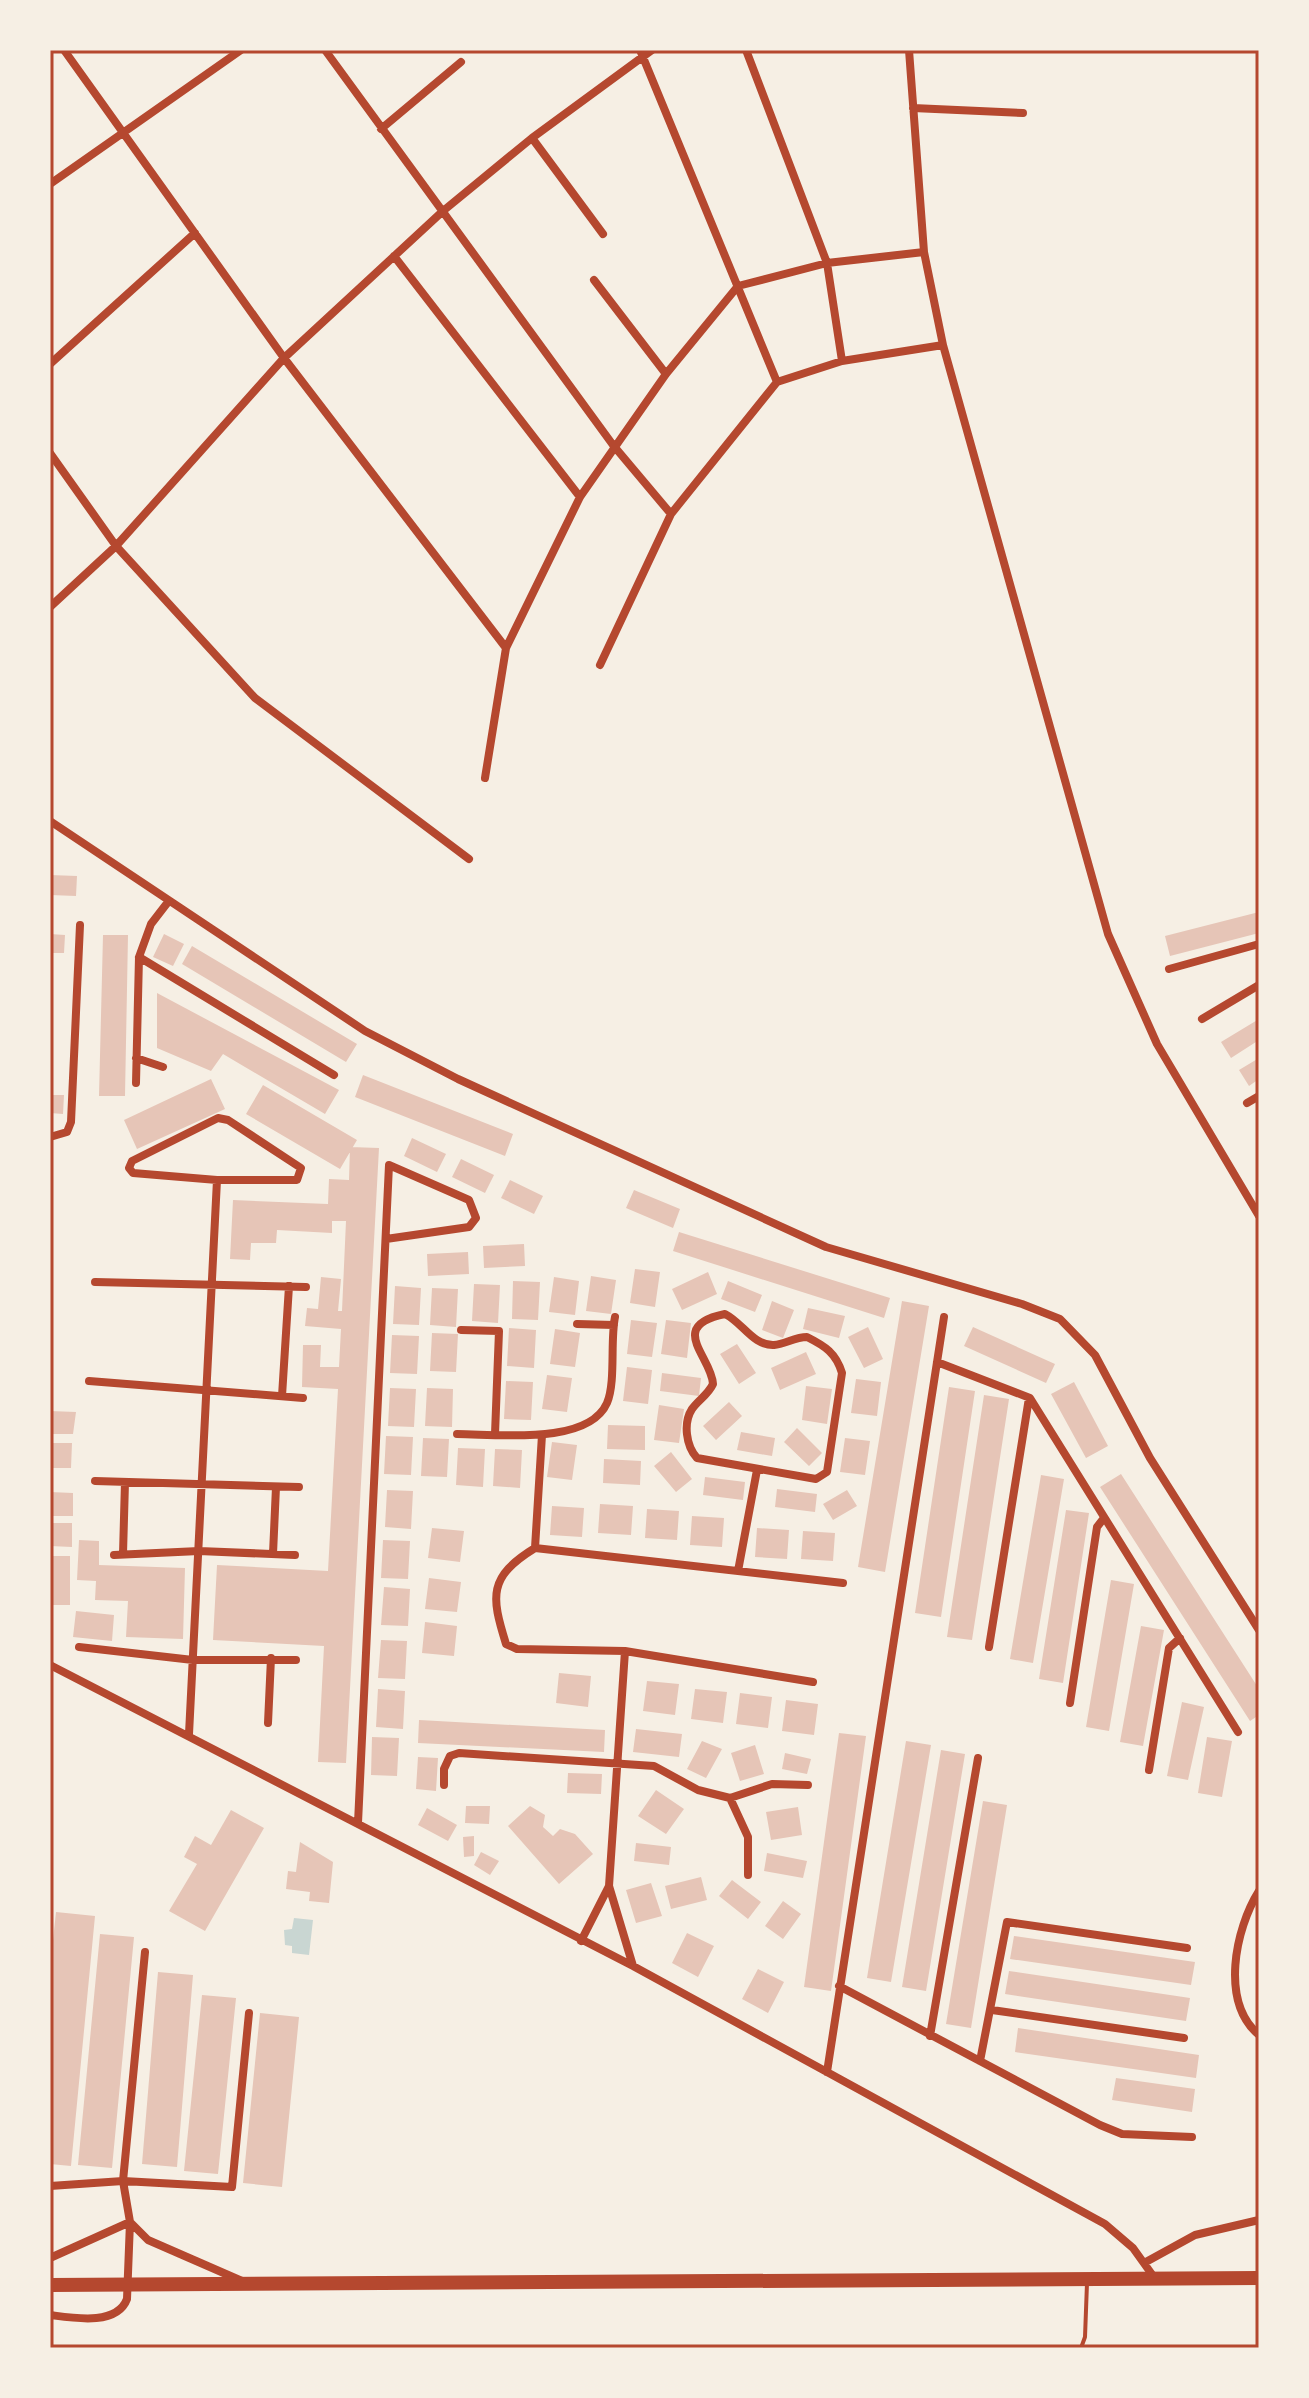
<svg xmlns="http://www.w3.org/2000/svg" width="1309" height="2398" viewBox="0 0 1309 2398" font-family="'Asap Condensed',sans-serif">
	<rect width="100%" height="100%" fill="#f6efe4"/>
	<path fill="#c9d6d2" d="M294 1918 313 1920 309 1955 292 1953V1946L285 1945 284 1930 292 1929Z"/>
	<path fill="#e6c5b7" d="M50 875 77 876 76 896 50 895Z
		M1259 912V933L1170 956 1165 936Z
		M50 934 65 935 64 953H50Z
		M164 934 184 944 173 966 153 957Z
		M103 935H128L125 1096H99Z
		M192 946 357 1044 346 1062 182 964Z
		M157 993 339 1090 325 1114 223 1054 211 1071 157 1048Z
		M1259 1019V1040L1231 1058 1221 1042Z
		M1259 1058V1079L1249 1086 1239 1070Z
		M363 1075 513 1134 505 1156 355 1097Z
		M211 1079 225 1109 137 1149 124 1120Z
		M263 1085 357 1140 340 1169 246 1114Z
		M50 1095H64L63 1114 50 1113Z
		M412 1138 446 1154 437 1172 404 1156Z
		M350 1147 379 1148 346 1763 318 1762 324 1646 213 1640 217 1565 328 1571 338 1389 302 1387 303 1345H321L320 1367H339L341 1329 305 1326 307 1308 318 1309 321 1277 341 1279 338 1311H342L346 1221H332V1233L277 1230 276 1243H251L250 1260 230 1259 233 1200 328 1204 329 1179 349 1180Z
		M461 1159 494 1175 485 1193 452 1177Z
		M510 1180 543 1196 534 1214 501 1198Z
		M634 1190 680 1209 673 1228 626 1208Z
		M679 1232 890 1298 884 1318 673 1251Z
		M524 1244 525 1266 484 1268 483 1246Z
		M468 1252 469 1274 428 1276 427 1254Z
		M635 1269 660 1272 655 1307 630 1303Z
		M708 1272 717 1294 682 1310 672 1289Z
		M591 1276 616 1280 611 1314 586 1311Z
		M554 1277 579 1281 575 1315 549 1312Z
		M513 1281 540 1282 538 1320 512 1319Z
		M728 1281 762 1295 755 1312 721 1299Z
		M474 1284 500 1285 498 1323 472 1321Z
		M395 1286 421 1288 419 1325 393 1324Z
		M432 1288 458 1289 456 1327 430 1325Z
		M772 1301 794 1310 783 1338 762 1330Z
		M902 1301 929 1306 885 1572 858 1567Z
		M808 1308 845 1316 839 1338 803 1329Z
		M631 1320 657 1323 652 1357 627 1354Z
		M666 1320 691 1323 687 1358 661 1354Z
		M868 1327 883 1359 864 1368 848 1337Z
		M973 1327 1055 1364 1046 1383 964 1346Z
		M509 1328 536 1330 534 1368 507 1366Z
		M555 1329 580 1333 575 1367 550 1364Z
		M432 1333 458 1334 456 1372 430 1371Z
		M392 1335 419 1336 417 1374 390 1373Z
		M737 1344 756 1373 739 1384 720 1354Z
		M806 1352 816 1374 780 1390 771 1368Z
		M627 1367 652 1370 648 1404 623 1401Z
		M662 1373 701 1378 699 1396 660 1391Z
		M547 1375 572 1378 567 1412 542 1409Z
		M856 1379 881 1382 877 1416 851 1413Z
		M506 1381 533 1382 531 1420 504 1419Z
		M1074 1382 1108 1446 1086 1458 1051 1394Z
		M806 1386 832 1389 827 1424 802 1420Z
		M949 1387 975 1391 941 1617 915 1613Z
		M390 1388 416 1389 414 1427 388 1426Z
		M427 1388 453 1389 452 1427 425 1426Z
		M984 1395 1009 1399 972 1640 947 1637Z
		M729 1402 742 1416 716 1440 703 1426Z
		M659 1405 684 1409 679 1443 654 1440Z
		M50 1411 76 1412 73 1434H50Z
		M608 1425 645 1426V1450L607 1449Z
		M797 1428 822 1453 809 1466 784 1442Z
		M741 1432 775 1438 772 1456 737 1450Z
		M386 1436 413 1437 411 1475 384 1474Z
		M423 1438 449 1439 447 1477 421 1476Z
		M845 1438 870 1441 865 1475 840 1472Z
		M552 1442 577 1445 572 1480 547 1477Z
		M50 1443H72L71 1468H50Z
		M458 1448 485 1449 483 1487 456 1485Z
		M495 1449 522 1450 520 1488 493 1486Z
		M671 1452 692 1479 676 1492 654 1466Z
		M604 1459 641 1461 640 1485 603 1483Z
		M1121 1474 1259 1689V1715L1250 1721 1100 1487Z
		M1041 1475 1064 1479 1033 1663 1010 1659Z
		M705 1477 745 1482 743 1500 703 1495Z
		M777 1489 817 1494 815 1512 775 1507Z
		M387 1490 413 1491 411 1529 385 1527Z
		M847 1490 857 1506 833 1520 823 1504Z
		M50 1492 73 1493V1516H50Z
		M600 1504 633 1506 631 1535 598 1533Z
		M552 1506 584 1508 582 1537 550 1535Z
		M647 1509 679 1511 677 1540 645 1538Z
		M1066 1510 1089 1513 1063 1683 1039 1679Z
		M692 1516 724 1518 722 1547 690 1545Z
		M50 1523H72V1547L50 1546Z
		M432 1528 464 1531 460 1562 428 1558Z
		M757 1528 789 1530 787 1559 755 1557Z
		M803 1531 835 1533 833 1561 801 1559Z
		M79 1540 99 1541V1565L185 1568 183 1639 126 1637 128 1601 95 1600 96 1581 77 1580Z
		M383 1540 410 1541 408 1579 381 1578Z
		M50 1556H70V1605H50Z
		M429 1578 461 1582 457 1612 425 1609Z
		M1111 1580 1134 1584 1109 1731 1086 1727Z
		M384 1587 410 1589 408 1626 381 1625Z
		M76 1611 114 1615 112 1641 73 1637Z
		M425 1622 457 1626 454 1656 422 1653Z
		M1141 1626 1164 1630 1143 1746 1120 1742Z
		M381 1640 407 1641 405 1679 378 1678Z
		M559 1673 591 1676 588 1707 556 1703Z
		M647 1681 679 1684 675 1715 643 1711Z
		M378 1689 405 1691 403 1729 376 1727Z
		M695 1689 727 1692 723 1723 691 1719Z
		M740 1693 772 1697 768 1728 736 1724Z
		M786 1700 818 1704 814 1735 782 1731Z
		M1182 1702 1204 1707 1188 1780 1167 1776Z
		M419 1720 605 1730 604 1752 418 1743Z
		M636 1729 682 1734 679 1757 633 1752Z
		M839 1733 866 1736 831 1991 804 1987Z
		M372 1737 399 1738 397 1776 371 1775Z
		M1207 1737 1232 1741 1222 1797 1198 1793Z
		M702 1741 722 1749 706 1778 687 1769Z
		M906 1741 931 1745 891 1982 867 1978Z
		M755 1745 764 1774 740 1781 731 1753Z
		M941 1750 965 1754 926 1991 902 1987Z
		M785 1753 811 1759 807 1774 782 1769Z
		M418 1757 438 1758 436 1791 416 1789Z
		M568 1773 602 1774 601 1794 567 1793Z
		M656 1790 684 1809 666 1834 638 1816Z
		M983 1801 1007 1805 971 2028 946 2024Z
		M466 1806H490L489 1824 465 1823Z
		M530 1806 545 1815 543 1827 553 1836 560 1829 575 1834 593 1854 559 1884 508 1826Z
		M798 1807 802 1835 771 1840 766 1812Z
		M427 1808 457 1825 448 1841 418 1825Z
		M231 1810 264 1828 205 1931 169 1911 197 1864 184 1857 195 1836 211 1845Z
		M474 1836V1856L464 1857 463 1837Z
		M300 1842 333 1862 329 1903 309 1901 310 1892 286 1889 288 1871 296 1872Z
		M636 1843 671 1847 669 1865 634 1861Z
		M481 1852 499 1861 490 1875 474 1865Z
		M767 1853 807 1861 803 1878 764 1871Z
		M701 1877 707 1900 671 1909 665 1886Z
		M732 1880 761 1902 748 1919 719 1896Z
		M651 1883 662 1916 636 1923 626 1890Z
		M783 1901 801 1914 783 1939 765 1926Z
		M56 1912 95 1916 71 2166 50 2164V1968Z
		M687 1933 714 1946 698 1977 672 1963Z
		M100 1934 134 1937 112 2168 78 2165Z
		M1014 1936 1195 1962 1191 1985 1010 1959Z
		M758 1969 784 1982 768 2013 742 1999Z
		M1009 1971 1190 1998 1186 2021 1005 1994Z
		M158 1972 193 1975 177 2167 142 2164Z
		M202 1995 236 1998 218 2174 184 2171Z
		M260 2013 299 2017 282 2187 243 2183Z
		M1018 2028 1199 2055 1196 2078 1015 2052Z
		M1116 2078 1195 2089 1192 2112 1112 2100Z"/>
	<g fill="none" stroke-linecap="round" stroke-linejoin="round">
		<path stroke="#b5482f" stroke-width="4" d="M1081 2348 1085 2337 1087 2283"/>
		<path stroke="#b5482f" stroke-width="8" d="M64 50 284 358 506 648
			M325 50 613 445 671 514
			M640 50 777 382
			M746 50 827 263 842 361
			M909 50 924 252 943 345 1108 934 1157 1044 1259 1216
			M913 108 1023 113
			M381 129 461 62
			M532 138 603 234
			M50 184 241 50
			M394 256 580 497
			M594 280 666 374
			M50 364 195 233
			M50 453 116 546 255 698 469 859
			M50 607 116 546 284 358 443 211 532 138 652 50
			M600 665 671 514 777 382 842 361 943 345
			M485 778 506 648 580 497 666 374 738 286 827 263 924 252
			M50 821 365 1031 458 1079 826 1247 1022 1304 1060 1319 1095 1355 1150 1458 1259 1630
			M139 957 334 1075
			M1169 969 1259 944
			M1202 1019 1259 985
			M136 1058 163 1067
			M136 1083 139 957 151 924 168 902
			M1247 1103 1259 1096
			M218 1118 228 1120 301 1168 297 1180H217L133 1173 129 1168 132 1161Z
			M50 1137 67 1132 71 1122 80 925
			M95 1282 306 1287
			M725 1314C743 1323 753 1346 774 1345 785 1344 795 1337 807 1337 825 1346 836 1353 842 1373L827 1472 816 1479 697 1458C686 1446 683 1423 692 1409 698 1400 708 1395 713 1384 712 1357 666 1326 725 1314Z
			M577 1324 614 1325
			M461 1330 499 1331 495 1434
			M937 1362 1030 1398 1238 1732
			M89 1381 303 1398
			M282 1396 289 1286
			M457 1434C496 1434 588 1446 607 1403 616 1382 610 1341 615 1317
			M95 1481 299 1487
			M535 1548 542 1435
			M123 1554 125 1482
			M273 1554 276 1487
			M114 1555 199 1551 295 1555
			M738 1571 757 1470
			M79 1647 193 1660H296
			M989 1647 1029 1398
			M625 1651 609 1886 633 1966
			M50 1665 633 1966 1105 2224 1133 2248 1156 2280
			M813 1682 625 1651 517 1649 506 1644C491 1596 488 1577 535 1548L843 1583
			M1070 1703 1097 1527 1104 1518
			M268 1723 271 1658
			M189 1734 217 1180
			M1149 1770 1169 1648 1180 1638
			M444 1785V1769L450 1756 459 1753 654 1766 698 1790 730 1798 772 1784 808 1785
			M730 1798 748 1837V1875
			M358 1823 389 1165 469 1200 476 1218 469 1227 386 1239
			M1259 1891C1235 1929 1220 2002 1259 2035
			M581 1941 609 1886
			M839 1986 1100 2125 1122 2134 1192 2137
			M992 2010 1184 2038
			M930 2036 978 1758
			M980 2061 1007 1922 1187 1948
			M827 2072 944 1317
			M50 2186 123 2181 232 2187 249 2013
			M130 2222 148 2240 242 2281
			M50 2258 130 2222
			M1144 2263 1195 2235 1259 2220
			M50 2315C73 2318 117 2326 127 2299L130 2222 123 2181 145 1952"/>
		<path stroke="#b5482f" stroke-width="14" d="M50 2285 1259 2278"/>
	</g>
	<rect width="1309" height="2398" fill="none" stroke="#f6efe4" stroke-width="104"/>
	<rect x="52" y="52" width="1205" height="2294" fill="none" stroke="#b5482f" stroke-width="3"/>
</svg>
